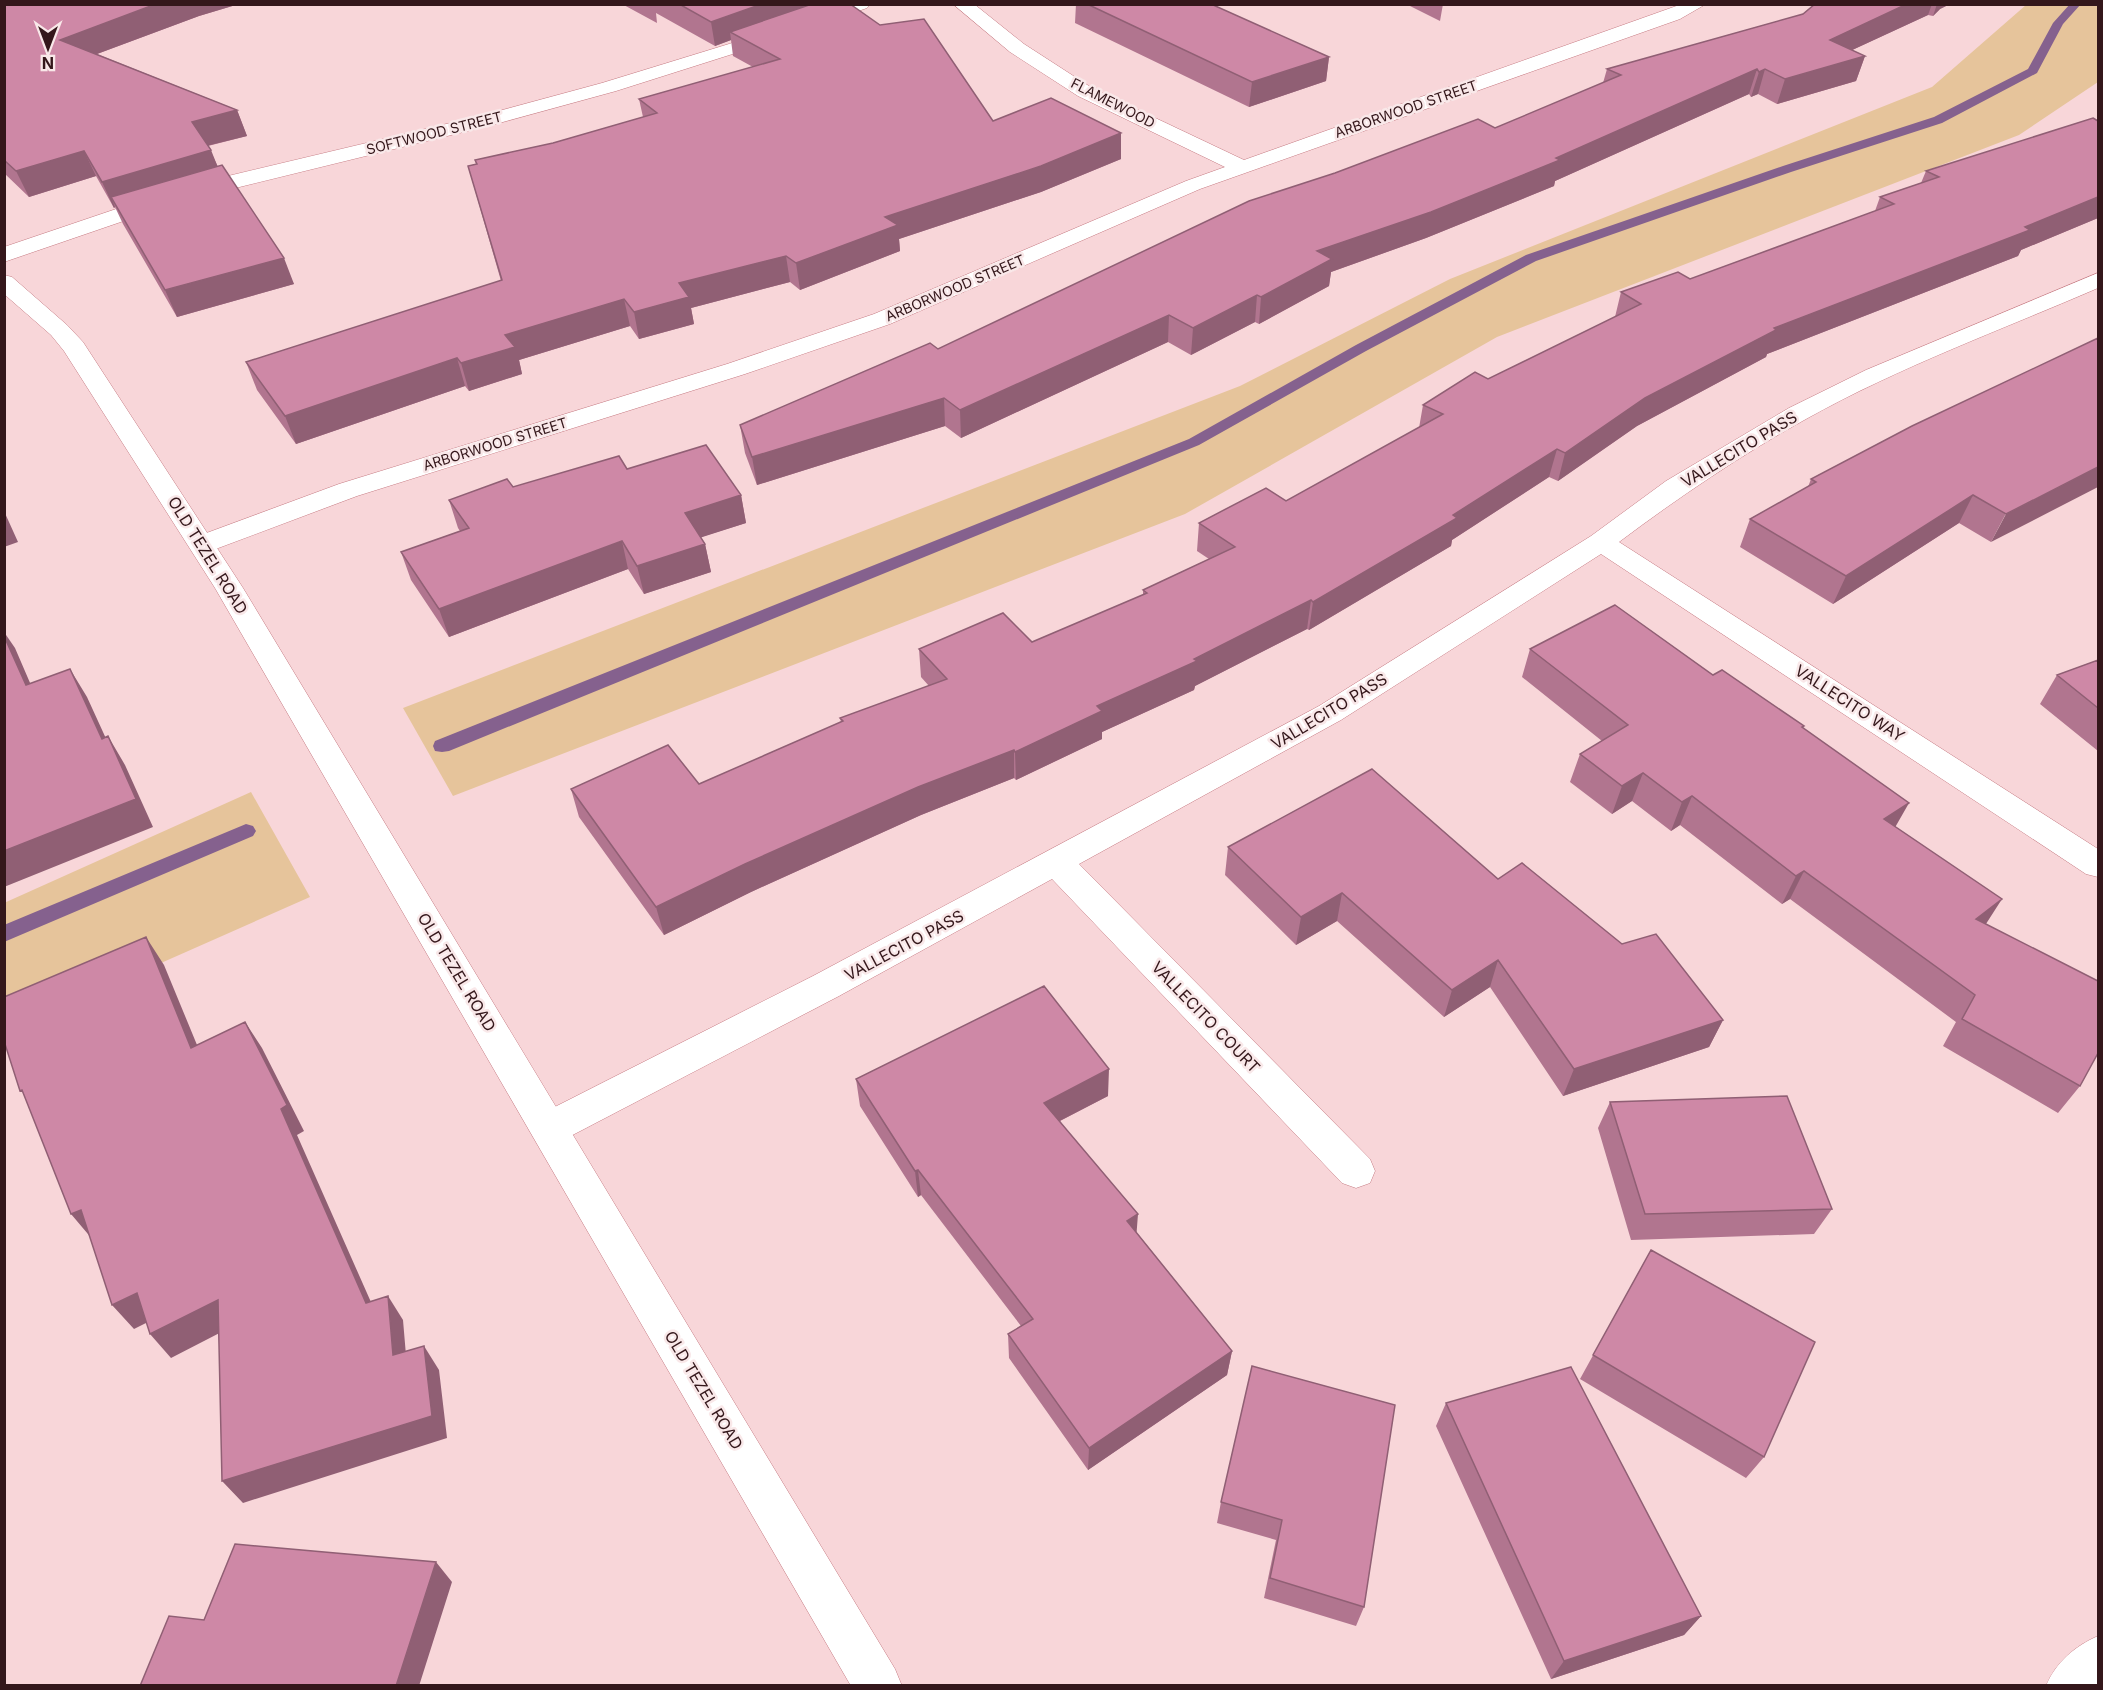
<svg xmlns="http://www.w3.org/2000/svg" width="2103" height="1690" viewBox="0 0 2103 1690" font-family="Inter,sans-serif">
	<rect width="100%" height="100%" fill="#f8d6d9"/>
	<path fill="#e6c49b" d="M2026 5H2098V82L2019 135 1497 337 1185 514 453 796 403 708 1240 386 1450 279 1932 87Z
		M251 792 310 897 5 1032 4 903Z"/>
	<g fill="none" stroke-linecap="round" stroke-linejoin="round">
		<path fill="#85618e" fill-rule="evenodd" d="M2070 4H2081L2063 24 2037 73 1942 123 1791 172 1536 261 1366 351 1199 445 449 751 442 752 435 751 433 746 435 741 1189 439 1356 345 1526 255 1783 166 1934 117 2028 69 2053 23Z
			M246 824 253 826 256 831 253 836 4 942V925Z"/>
		<g stroke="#c57a82" stroke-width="1">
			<path id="street" d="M842 4H870L867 8 742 51 616 91 492 125 219 192 141 215 4 262V247L125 206 203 182 484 115 602 83 729 44Z
				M953 4H974L1024 44 1092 88 1244 160 1682 4H1706L1680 19 1200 189 890 324 745 374 357 496 213 550 203 553 193 550 189 544 193 538 339 484 727 364 874 314 1186 181 1225 167 1078 96 1010 52Z
				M2098 273V288C2001 330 1899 367 1806 419 1741 455 1679 497 1619 542L2098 849V877L2086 874 1601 554 1341 720 1079 864 1370 1159 1375 1171 1370 1183 1356 1188 1342 1183 1052 879 839 996 563 1140 550 1144 537 1140 531 1128 537 1116 813 976 1319 706 1591 536 1666 481 1789 408 1866 370Z"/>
		</g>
		<g stroke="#c57a82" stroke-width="1">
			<path id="secondary" d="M4 275 12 277 67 325 83 342 243 588 895 1669 902 1686H851L215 588 64 351 51 335 4 294Z
				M2098 1636V1686H2046C2056 1662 2075 1646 2098 1636Z"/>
		</g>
		<use href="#street" fill="#fff" fill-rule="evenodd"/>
		<use href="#secondary" fill="#fff" fill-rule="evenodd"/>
	</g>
	<path fill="#b1758f" d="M4 4H239L199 16 97 54 237 110 247 136 208 146 218 167 294 284 177 317 123 224 115 207 114 208 96 176 29 197 4 173Z
		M622 4H850L993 121 1121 159 1041 192 899 239 900 251 800 290 790 282 691 308 694 324 639 339 630 326 519 360 522 374 469 391 465 386 296 444 257 390 246 362 501 281 468 166 476 164 475 160 553 143 643 117 639 99 753 67 733 56 731 40 715 46 656 13 657 23Z
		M1076 4H1211L1329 57 1326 81 1249 107 1075 23Z
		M1406 4H1443L1440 21Z
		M1815 4H1950L1940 9 1933 16 1928 15 1852 50 1865 56 1856 81 1777 104 1758 94 1751 97 1749 94 1555 181 1554 186 1426 238 1331 272 1329 286 1259 324 1255 322 1191 355 1168 342 961 438 945 426 757 485 745 453 740 425 938 349 1495 128 1603 83 1607 69 1803 14Z
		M2098 121V218L2021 250 2018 256 1767 354 1766 357 1637 426 1558 481 1549 477 1452 540 1451 546 1309 630 1307 629 1195 686 1194 690 1102 732V739L1016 780 1014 778 921 815 751 892 664 935 579 817 571 789 699 784 841 722 840 718 929 686 921 677 919 649 1032 642 1143 595V590L1209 559 1197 551 1199 523 1286 501 1419 428 1423 405 1488 379 1615 317 1621 292 1690 279 1875 211 1880 197 1921 183 1926 171Z
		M2098 338 1991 542 1959 523 1833 604 1740 547 1750 519 1808 487 1811 479Z
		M627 469 741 495 746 523 701 537 705 544 711 572 644 594 628 569 449 637 411 580 401 552 460 531 458 528 449 500Z
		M1530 649 1713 675 1804 726 1803 728 1986 924 2080 1086 2058 1113 1943 1046 1956 1022 1790 899 1782 904 1680 825 1671 831 1632 801 1612 814 1570 782 1580 754 1602 741 1522 677Z
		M2098 660V751L2040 704 2057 675Z
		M1228 847 1498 879 1622 944 1723 1020 1709 1047 1563 1096 1490 987 1444 1017 1337 921 1296 945 1225 875Z
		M856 1079 1108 1096 1060 1121 1137 1233 1232 1351 1227 1375 1088 1470 1009 1358 1008 1334 1021 1326 921 1195 918 1197 860 1106Z
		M1610 1102 1832 1209 1814 1234 1631 1240 1598 1128Z
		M1651 1250 1764 1457 1746 1478 1580 1379Z
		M1446 1403 1701 1616 1684 1635 1551 1679 1436 1426Z
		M1395 1405 1364 1607 1356 1626 1264 1598 1276 1540 1217 1523 1221 1502Z"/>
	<path fill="#905f74" d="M156 4H239L199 16 70 64 60 40Z
		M762 4H822L730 32 731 40 715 46 711 22Z
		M1907 4H1932L1928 15 1822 64 1830 40Z
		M1937 4H1950L1940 9 1933 16Z
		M1865 56 1856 81 1777 104 1785 79Z
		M1329 57 1326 81 1249 107 1252 82Z
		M1757 69 1749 94 1555 181 1554 186 1426 238 1331 272 1329 286 1259 324 1261 297 1317 251 1556 158Z
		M1765 69 1758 94 1751 97 1759 72Z
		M237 110 247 136 202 147 192 122Z
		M1121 133V159L1041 192 899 239 900 251 800 290 796 263 885 217Z
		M211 150 221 175 111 197 115 207 114 208 102 182Z
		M84 151 96 176 29 197 16 171Z
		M2098 197V218L2021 250 2018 256 1767 354 1766 357 1637 426 1558 481 1565 453 1645 398 1774 328Z
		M786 256 790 282 691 308 694 324 639 339 634 312 679 283Z
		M284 258 294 284 177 317 165 290Z
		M1257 295 1255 322 1191 355 1193 328Z
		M624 299 630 326 519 360 522 374 469 391 461 363 505 335Z
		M1169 315 1168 342 961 438 960 410Z
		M457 358 465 386 296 444 285 416Z
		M944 398 945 426 757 485 752 457Z
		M1557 449 1549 477 1452 540 1451 546 1309 630 1313 602 1453 515Z
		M2098 467V487L1991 542 2006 514Z
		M741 495 746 523 690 541 685 513Z
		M1973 495 1959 523 1833 604 1846 576Z
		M4 511 18 542 4 547Z
		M622 541 628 569 449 637 439 609Z
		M705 544 711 572 644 594 637 566Z
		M1311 600 1307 629 1195 686 1194 690 1102 732V739L1016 780 1015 752 1097 706Z
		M4 632 15 648 43 713 26 685 4 636Z
		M70 669 87 697 119 767 102 739Z
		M108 736 125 765 153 827 4 887V851Z
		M1014 750V778L921 815 751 892 664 935 656 907 745 864 918 787Z
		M1643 773 1632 801 1612 814 1622 786Z
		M1692 796 1680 825 1671 831 1682 802Z
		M1909 803 1893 831 1884 819Z
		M1804 871 1790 899 1782 904 1796 876Z
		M1342 893 1337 921 1296 945 1301 917Z
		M2002 899 1984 927 1976 919Z
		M146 937 164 965 209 1074 191 1048Z
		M1498 960 1490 987 1444 1017 1452 990Z
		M1723 1020 1709 1047 1563 1096 1574 1069Z
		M245 1022 262 1048 304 1131 297 1135 382 1327 366 1303 281 1109Z
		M1109 1069 1108 1096 1044 1129V1103Z
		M918 1170 921 1195 918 1197 915 1171Z
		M81 1210 93 1240 71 1214Z
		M1138 1214 1136 1240 1127 1221Z
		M137 1293 158 1317 134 1329 112 1305Z
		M388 1296 403 1320 408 1379 393 1355Z
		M218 1300 237 1324 171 1358 150 1334Z
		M424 1346 439 1370 447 1438 243 1503 222 1481Z
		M1232 1351 1227 1375 1088 1470 1089 1448Z
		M436 1562 452 1582 419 1686H396Z
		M1701 1616 1684 1635 1551 1679 1564 1661Z"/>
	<path fill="#ce88a6" stroke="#905f74" stroke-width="1.5" d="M4 4H156L60 40 237 110 192 122 211 150 102 182 84 151 16 171 4 160Z
		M679 4H762L711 22Z
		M812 4H850L880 25 924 19 993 121 1051 98 1121 133 1041 166 885 217 898 225 796 263 786 256 679 283 689 297 634 312 624 299 505 335 515 347 461 363 457 358 285 416 246 362 502 280 468 166 477 164 475 160 553 143 657 113 639 99 780 59 730 32Z
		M1087 4H1211L1329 57 1252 82Z
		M1815 4H1907L1830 40 1865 56 1785 79 1765 69 1759 72 1757 69 1556 158 1560 160 1431 212 1317 251 1332 259 1261 297 1257 295 1193 328 1169 315 960 410 944 398 752 457 740 425 930 343 938 349 1249 201 1335 173 1478 119 1495 128 1621 75 1607 69 1803 14Z
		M2093 118 2098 121V197L2025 227 2030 230 1774 328 1776 330 1645 398 1565 453 1557 449 1453 515 1457 518 1313 602 1311 600 1194 659 1197 661 1097 706 1102 711 1015 752 1014 750 918 787 745 864 656 907 571 789 668 745 699 784 843 721 840 718 947 679 919 649 1003 613 1032 642 1147 593 1143 590 1235 547 1199 523 1266 488 1286 501 1443 414 1423 405 1475 372 1488 379 1641 304 1621 292 1678 272 1690 279 1894 204 1880 197 1939 177 1926 171Z
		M222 165 284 258 165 290 111 197Z
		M2098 338V467L2006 514 1973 495 1846 576 1750 519 1816 482 1811 479 1912 426Z
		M706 445 741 495 685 513 705 544 637 566 622 541 439 609 401 552 469 528 449 500 507 479 513 487 619 456 627 469Z
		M1615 605 1713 675 1722 670 1804 726 1802 727 1909 803 1884 819 2002 899 1976 919 2098 981V1053L2080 1086 1962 1019 1975 995 1804 871 1796 876 1692 796 1682 802 1643 773 1622 786 1580 754 1628 725 1530 649Z
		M4 636 26 685 70 669 102 739 108 736 136 799 4 851Z
		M2098 660V708L2057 675Z
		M1372 769 1498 879 1522 863 1622 944 1656 934 1723 1020 1574 1069 1498 960 1452 990 1342 893 1301 917 1228 847Z
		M146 937 191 1048 245 1022 287 1105 281 1109 366 1303 388 1296 393 1355 424 1346 432 1416 222 1481 218 1300 150 1334 137 1293 112 1305 81 1210 71 1214 22 1090 20 1091 4 1041V997Z
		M1044 986 1109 1069 1044 1103 1138 1214 1127 1221 1232 1351 1089 1448 1008 1334 1033 1319 918 1170 915 1171 856 1079Z
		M1787 1096 1832 1209 1645 1214 1610 1102Z
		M1651 1250 1815 1342 1764 1457 1593 1355Z
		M1252 1366 1395 1405 1364 1607 1270 1578 1282 1520 1221 1502Z
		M1571 1367 1701 1616 1564 1661 1446 1403Z
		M235 1544 436 1562 396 1686H140L169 1616 204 1620Z"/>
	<g text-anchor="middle" stroke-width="5" stroke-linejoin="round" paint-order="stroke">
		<g font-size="14" fill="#34171b" stroke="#f9e8e9">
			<text transform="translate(1113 103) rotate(27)" y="5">FLAMEWOOD</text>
			<text transform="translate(1406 109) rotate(-19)" y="5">ARBORWOOD STREET</text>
			<text transform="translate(434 133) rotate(-14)" y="5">SOFTWOOD STREET</text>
			<text transform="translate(955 288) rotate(-23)" y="5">ARBORWOOD STREET</text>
			<text transform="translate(495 444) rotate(-17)" y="5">ARBORWOOD STREET</text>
		</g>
		<g font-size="16" fill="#34171b" stroke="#f9e8e9">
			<text transform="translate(1739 449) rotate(-31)" y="6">VALLECITO PASS</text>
			<text transform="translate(208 555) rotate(58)" y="6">OLD TEZEL ROAD</text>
			<text transform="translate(1850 703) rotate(33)" y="6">VALLECITO WAY</text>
			<text transform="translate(1329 711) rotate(-31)" y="6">VALLECITO PASS</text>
			<text transform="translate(904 945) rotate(-28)" y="6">VALLECITO PASS</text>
			<text transform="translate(457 972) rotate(59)" y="6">OLD TEZEL ROAD</text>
			<text transform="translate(1206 1017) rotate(46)" y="6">VALLECITO COURT</text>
			<text transform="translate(704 1390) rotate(59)" y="6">OLD TEZEL ROAD</text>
		</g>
	</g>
	<rect width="2103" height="1690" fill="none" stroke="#34171b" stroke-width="12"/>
	<g transform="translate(48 48) rotate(180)" stroke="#f9e8e9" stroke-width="4.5" paint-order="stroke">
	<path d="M0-4.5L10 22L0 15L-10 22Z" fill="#34171b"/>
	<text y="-9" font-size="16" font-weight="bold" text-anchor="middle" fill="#34171b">N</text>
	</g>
</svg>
